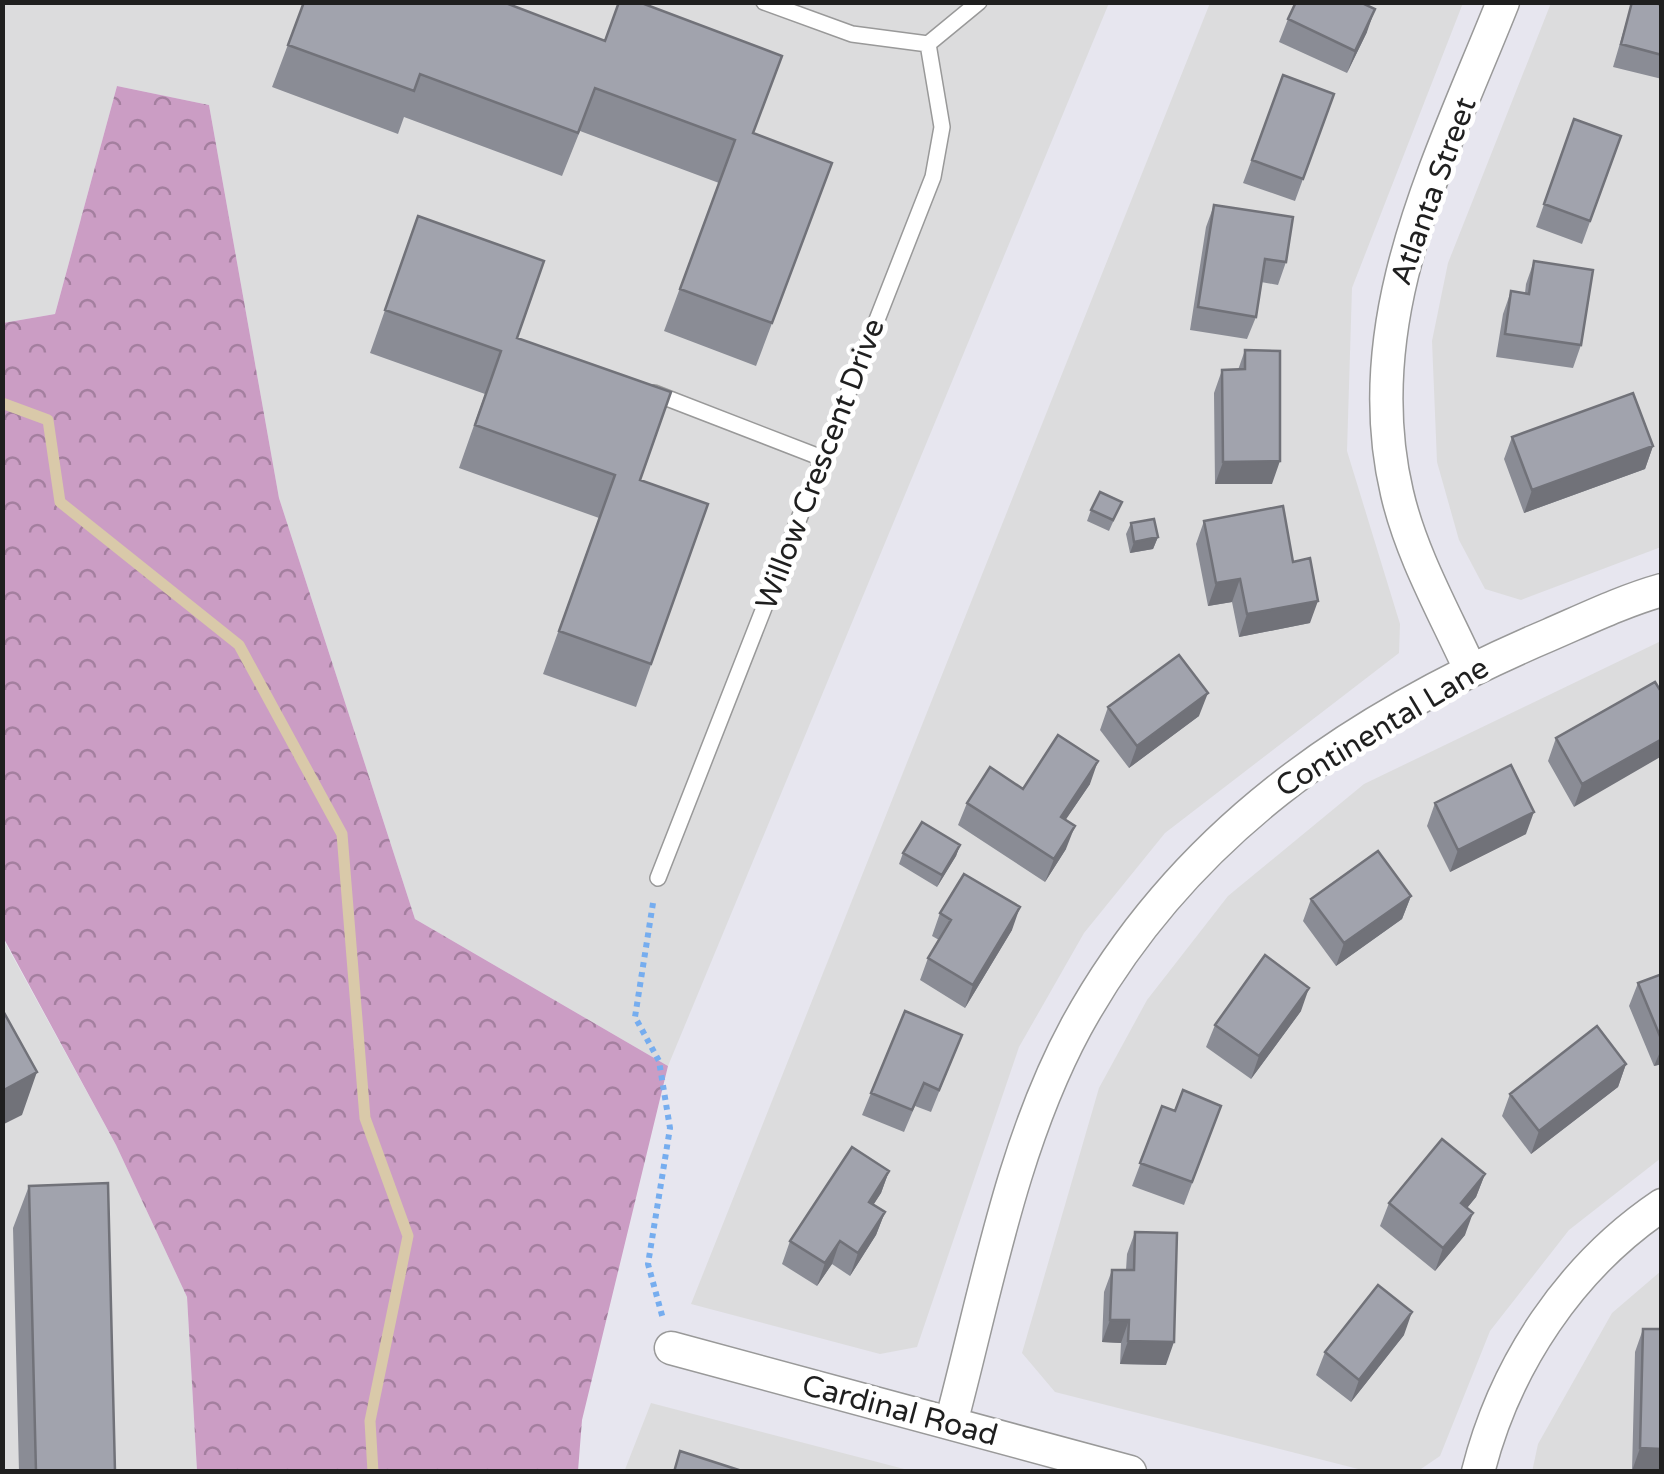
<svg xmlns="http://www.w3.org/2000/svg" width="1664" height="1474" viewBox="0 0 1664 1474" font-family="'Varela Round',sans-serif">
	<defs>
		<pattern id="forest-crowns" width="20" height="18" patternUnits="userSpaceOnUse" patternTransform="scale(2.5)"><rect width="20" height="18" fill="#cb9dc4"/><path d="M2 6a3 3 0 1 1 6 0M12 15a3 3 0 1 1 6 0" fill="none" stroke="#a47f9f"/></pattern>
	</defs>
	<rect width="100%" height="100%" fill="#e7e6ef"/>
	<path fill="#dcdcdd" d="M3 3H1109L668 1066 415 919 279 498 209 105 117 86 55 314 3 323Z
		M1210 3H1463L1352 288 1347 451 1400 624 1399 653 1165 833 1084 933 1019 1047 917 1347 880 1354 691 1304Z
		M1551 3H1661V547L1521 600 1485 589 1459 540 1437 462 1432 341 1448 263Z
		M1661 641V1158L1569 1230 1490 1331 1440 1456 1418 1471H1366L1055 1392 1022 1353 1099 1088 1147 1000 1228 896 1364 784Z
		M2 937 116 1145 187 1297 197 1471H3Z
		M1661 1271V1471L1532 1472 1538 1444 1612 1313Z
		M651 1403 912 1471 624 1472Z"/>
	<path fill="url(#forest-crowns)" d="M117 86 209 105 279 498 415 919 668 1066 582 1420 578 1471H197L187 1297 116 1145 3 937V323L55 314Z"/>
	<g fill="none" stroke-linecap="round" stroke-linejoin="round">
		<path stroke="#d9c9a9" stroke-width="11" d="M2 403 48 420 60 502 239 645 342 834 365 1118 408 1236 370 1421 373 1472"/>
		<g stroke="#999" stroke-width="18">
			<path id="lane" d="M764 2 852 34 928 44 979 2
				M654 393 822 458
				M658 878 933 177 942 127 928 44"/>
		</g>
		<g stroke="#999" stroke-width="35">
			<path id="street" d="M1470 669C1444 612 1411 554 1397 493 1356 319 1440 160 1503 2
				M671 1348 1130 1472
				M951 1423C986 1292 1011 1147 1076 1027 1181 835 1351 719 1549 635 1586 619 1623 601 1662 590
				M1478 1472C1505 1365 1570 1267 1662 1205"/>
		</g>
		<path stroke="#76adef" stroke-width="6" stroke-dasharray="5 5" stroke-linecap="butt" d="M653 903 635 1017 659 1061 670 1128 648 1264 663 1319"/>
		<use href="#lane" stroke="#fff" stroke-width="15"/>
		<use href="#street" stroke="#fff" stroke-width="32"/>
	</g>
	<path fill="#8a8c95" d="M304 2 754 133 832 163 756 366 664 331 719 183 580 131 562 176 404 117 398 134 272 87Z
		M1632 2 1662 5V79L1613 67Z
		M1288 19 1367 32 1347 73 1279 42Z
		M1283 75 1334 94 1295 201 1243 183Z
		M1574 119 1621 136 1582 244 1536 227Z
		M1214 205 1286 262 1278 285 1261 282 1256 317 1247 339 1190 330 1206 227Z
		M418 216 517 338 640 480 708 504 636 707 543 674 599 518 459 468 485 394 370 353Z
		M1534 261 1581 345 1573 368 1496 357 1503 314 1511 291 1525 293 1526 284Z
		M1245 350 1272 484H1215L1214 393 1222 370H1238Z
		M1512 437 1653 446 1645 469 1524 513 1504 459Z
		M1122 502 1109 531 1087 521 1091 510Z
		M1204 521 1293 562 1310 623 1239 637 1232 602 1208 606 1196 544Z
		M1131 523 1158 537 1153 549 1130 553 1126 534Z
		M1655 682 1574 807 1548 761 1556 738Z
		M1108 707 1199 716 1129 768 1100 730Z
		M1090 784 1065 820 1066 849 1045 882 958 825 967 803 1023 789Z
		M1435 803 1526 834 1450 872 1427 826Z
		M960 845 956 856 937 887 899 864 903 853Z
		M1411 896 1402 919 1336 966 1303 921 1311 899Z
		M940 913 1012 930 965 1008 920 980 928 958 939 940 932 936Z
		M1662 974V1064L1654 1066 1629 1006 1638 983Z
		M1301 1011 1251 1079 1206 1047 1215 1025Z
		M962 1035 931 1112 915 1106 904 1132 862 1115 871 1093Z
		M1626 1064 1618 1087 1531 1154 1502 1116 1510 1094Z
		M1162 1106 1175 1111 1221 1106 1184 1205 1132 1186Z
		M889 1171 881 1193 873 1205 885 1212 876 1235 850 1276 832 1264 817 1286 782 1264 790 1241Z
		M1485 1174 1476 1197 1467 1208 1465 1235 1435 1271 1380 1226 1389 1203Z
		M29 1186 115 1472H19L13 1228Z
		M1135 1232 1166 1365 1120 1364 1121 1343 1102 1342 1104 1292 1112 1270H1126L1127 1254Z
		M1643 1329 1662 1472 1632 1471 1635 1352Z
		M1404 1335 1351 1402 1316 1375 1325 1352Z"/>
	<path fill="#717279" d="M1375 9 1367 32 1347 73 1355 51Z
		M1653 446 1645 469 1524 513 1532 490Z
		M1280 461 1272 484H1215L1223 462Z
		M1158 537 1153 549 1130 553 1134 542Z
		M1240 579 1232 602 1208 606 1216 583Z
		M1318 601 1310 623 1239 637 1247 614Z
		M1208 693 1199 716 1129 768 1137 746Z
		M1662 739V756L1574 807 1582 784Z
		M1098 761 1090 784 1052 840 1061 817Z
		M1534 812 1526 834 1450 872 1458 850Z
		M1075 826 1066 849 1045 882 1054 859Z
		M960 845 956 856 937 887 942 875Z
		M1411 896 1402 919 1336 966 1344 943Z
		M1020 907 1012 930 965 1008 973 985Z
		M1309 988 1301 1011 1251 1079 1259 1056Z
		M1662 1047V1064L1654 1066Z
		M1626 1064 1618 1087 1531 1154 1539 1131Z
		M37 1072 22 1115 2 1125V1091Z
		M889 1171 881 1193 861 1224 869 1202Z
		M1485 1174 1476 1197 1453 1225 1461 1203Z
		M885 1212 876 1235 850 1276 858 1253Z
		M1473 1213 1465 1235 1435 1271 1443 1248Z
		M840 1241 832 1264 817 1286 825 1263Z
		M1412 1312 1404 1335 1351 1402 1359 1380Z
		M1110 1320H1129L1121 1343 1102 1342Z
		M1128 1341 1174 1342 1166 1365 1120 1364Z
		M1640 1448 1662 1449V1472L1632 1471Z"/>
	<path fill="#a1a3ad" stroke="#717279" stroke-width="2.5" d="M304 2H503L605 41 619 2H639L782 56 753 133 832 163 772 323 680 289 735 140 595 88 578 133 420 74 414 91 288 45Z
		M1296 2H1360L1375 9 1355 51 1288 19Z
		M1632 2H1652L1662 5V55L1621 44Z
		M1283 75 1334 94 1303 179 1252 160Z
		M1574 119 1621 136 1590 221 1544 204Z
		M1214 205 1293 217 1286 262 1265 259 1256 317 1198 307Z
		M418 216 544 261 517 338 671 392 640 480 708 504 651 664 559 631 615 475 475 425 501 351 385 310Z
		M1534 261 1593 270 1581 345 1505 334 1511 291 1529 294Z
		M1245 350 1280 351V461L1223 462 1222 370 1245 369Z
		M1633 393 1653 446 1532 490 1512 437Z
		M1100 492 1122 502 1113 520 1091 510Z
		M1283 506 1293 562 1310 558 1318 601 1247 614 1240 579 1216 583 1204 521Z
		M1154 519 1158 537 1134 542 1131 523Z
		M1179 655 1208 693 1137 746 1108 707Z
		M1655 682 1662 693V739L1582 784 1556 738Z
		M1058 735 1098 761 1061 817 1075 826 1054 859 967 803 990 767 1023 789Z
		M1511 765 1534 812 1458 850 1435 803Z
		M922 822 960 845 942 875 903 853Z
		M1378 851 1411 896 1344 943 1311 899Z
		M964 874 1020 907 973 985 928 958 951 920 940 913Z
		M1265 955 1309 988 1259 1056 1215 1025Z
		M1662 974V1041L1638 983Z
		M2 1009 37 1072 2 1091Z
		M905 1011 962 1035 939 1090 924 1083 912 1110 871 1093Z
		M1597 1026 1626 1064 1539 1131 1510 1094Z
		M1183 1090 1221 1106 1192 1182 1140 1163 1162 1106 1175 1111Z
		M1442 1139 1485 1174 1461 1203 1473 1213 1443 1248 1389 1203Z
		M852 1147 889 1171 869 1202 885 1212 858 1253 840 1241 825 1263 790 1241Z
		M108 1183 115 1472H36L29 1186Z
		M1135 1232 1177 1233 1174 1342 1128 1341 1129 1320H1110L1112 1270H1134Z
		M1378 1285 1412 1312 1359 1380 1325 1352Z
		M1643 1329H1662V1449L1640 1448Z
		M680 1451 745 1472H674Z"/>
	<g text-anchor="middle" stroke-width="10" stroke-linejoin="round" paint-order="stroke">
		<g font-size="30" fill="#1f1f1f" stroke="#fff">
			<text transform="translate(1433 191) rotate(-70)" y="10">Atlanta Street</text>
			<text transform="translate(820 464) rotate(-69)" y="10">Willow Crescent Drive</text>
			<text transform="translate(1382 727) rotate(-31)" y="10">Continental Lane</text>
			<text transform="translate(900 1410) rotate(15)" y="10">Cardinal Road</text>
		</g>
	</g>
	<rect width="1664" height="1474" fill="none" stroke="#1f1f1f" stroke-width="10"/>
</svg>
